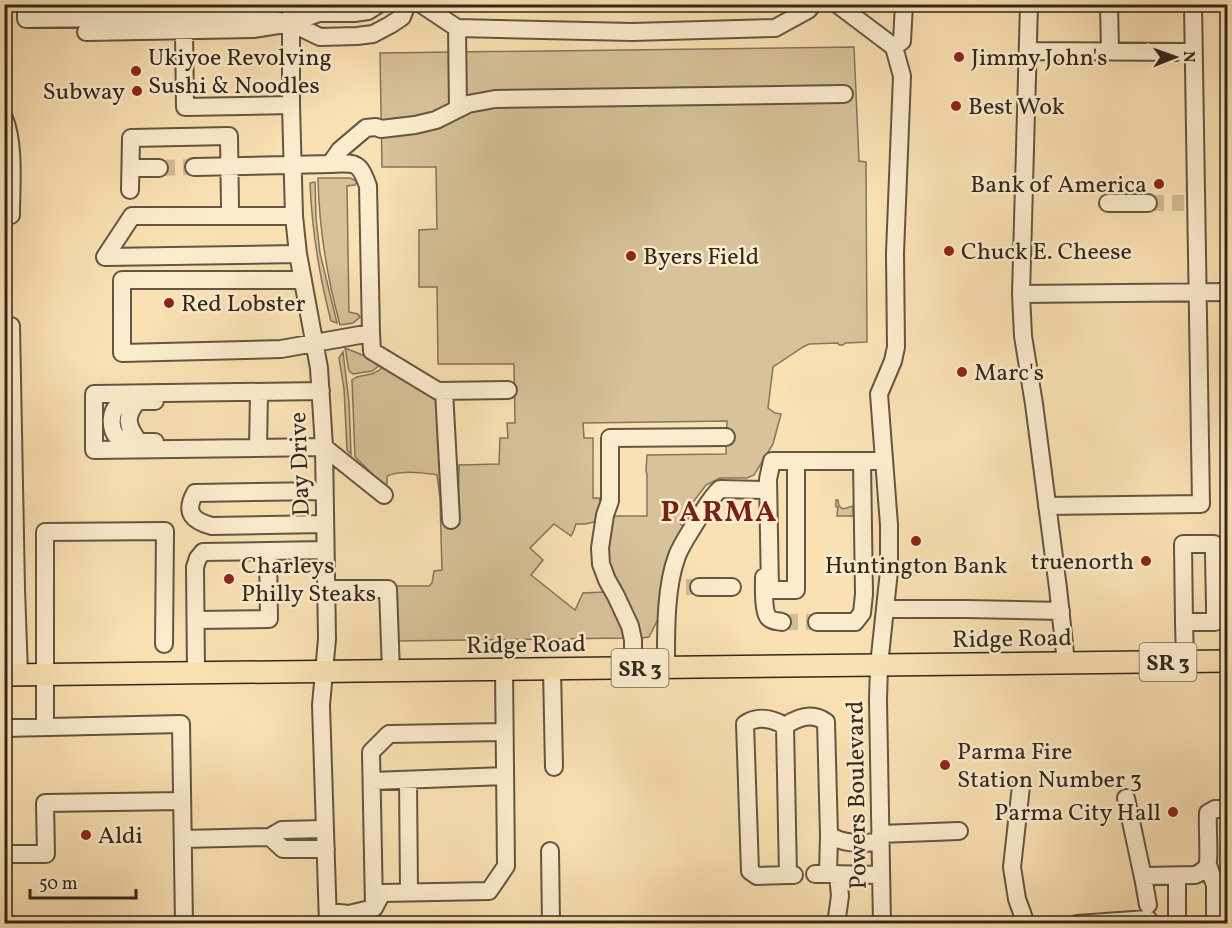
<svg xmlns="http://www.w3.org/2000/svg" width="1232" height="928" viewBox="0 0 1232 928" font-family="Vollkorn,serif">
	<rect width="100%" height="100%" fill="#fae1b3"/>
	<filter id="stains"><feTurbulence type="fractalNoise" baseFrequency=".00333" numOctaves="4"/><feColorMatrix values="0 0 0 0 .2 0 0 0 0 .09 0 0 0 0 .02 0 0 0 .5 -.17"/></filter>
	<radialGradient id="worn" r=".72"><stop offset=".6" stop-color="#630" stop-opacity="0"/><stop offset="1" stop-color="#630" stop-opacity=".3"/></radialGradient>
	<path fill="#d8c29a" stroke="#84755c" stroke-width="1.5" d="M854 47 859 161 866 162 867 342 845 343 843 345H839L838 343 809 344 803 347 773 367 768 408 775 413 781 414 773 444 754 475 747 478H720L706 485 678 522 685 528 660 615 649 637 641 638 620 591 608 560 607 550 610 521 615 516H647V475L646 471 647 455 726 454 727 421 583 423 584 438H593V498H599L601 506 594 522 585 524H576L574 530 571 536 554 524 530 548 543 560 531 575 575 610 583 593 604 592 606 593 628 638 395 641 394 586H429L432 583 434 571 442 570 440 498 437 475 433 474C418 473 400 470 387 476V488L355 457 352 380C361 372 371 379 383 367L435 397 439 411 447 525 458 524 459 465 499 464 500 438H508L507 423H515L514 364H438L437 287H419V230L437 229 436 167H382L380 53Z
		M318 178H350L357 181 355 185 347 186 349 312 358 314 360 317 353 323 340 325C327 277 319 229 318 178Z
		M315 182 316 218 320 253 337 323 331 321C319 275 312 232 310 183Z
		M345 348 380 362V365L372 371 353 374 349 371Z
		M343 352 349 402 351 454 347 450 344 389 339 358Z
		M836 500H838L839 506 843 509 853 506V516H837L838 507H836Z"/>
	<g fill="none" stroke-linecap="round" stroke-linejoin="round">
		<path stroke="#d2bc95" stroke-width="16" stroke-dasharray="16 8" stroke-linecap="butt" d="M159 168 194 167
			M1148 203H1184
			M686 587H699
			M782 622H817"/>
		<g stroke="#635643" stroke-width="20">
			<path id="minor" d="M26 4V19L252 16 291 23 320 37 357 36 373 34 390 25 402 17 407 4
				M291 4V105L294 216 298 254 319 368 324 447 327 639 321 705 328 924
				M421 4 457 28 632 32 775 28 808 10 813 4
				M837 4 894 47 902 76 895 253 896 347 893 361 879 394 889 525V571L879 665 878 700 882 924
				M1029 4 1021 294 1023 336 1034 404 1058 588 1066 663
				M1109 4 1110 51
				M457 28 458 109
				M184 30 185 107 291 105
				M86 32 253 29 291 23 319 13H354L368 11 379 4
				M894 47 902 41 904 4
				M1028 51 1194 52
				M4 118C15 144 11 187 11 215
				M194 167 330 164 340 150 366 128 376 127 381 129 415 125 436 120 468 104 495 99 844 94
				M131 168H159
				M130 190 131 138 229 136 230 207
				M1108 203H1148
				M105 257 132 216H294
				M105 257 298 254
				M303 280H122V353L281 349 371 333 368 186C359 161 356 163 330 164
				M1021 294 1228 292
				M4 326H11L16 589
				M371 333 372 351 438 391 508 390
				M321 391 94 394V450L324 447 384 495
				M444 391 451 520
				M137 401C133 401 127 401 123 402 109 407 108 432 120 439 125 443 132 442 139 442
				M155 401H138C124 417 127 426 139 442H155
				M258 448 259 392
				M796 461V590H770L768 479 772 461C809 461 847 461 884 461
				M324 491 195 493C184 513 193 521 212 526L325 524
				M1047 506 1201 504 1193 4
				M1214 555V544H1183L1184 622H1215V607
				M1228 555H1214L1215 607 1228 606
				M764 577C764 586 763 610 768 617 771 621 777 621 782 622
				M699 587H732
				M4 589H16L19 674
				M326 589H388L391 671
				M886 609H966L1061 611
				M196 620 269 619 268 552
				M817 622H855L862 613 864 594 862 461
				M1184 622 1185 661
				M633 668V640L630 626 616 596 607 580 601 564 600 548 605 515 610 501V438L726 437
				M666 668C666 634 665 588 677 556 682 543 691 531 698 519 705 509 711 497 720 489L768 490
				M552 669 554 767
				M196 672 195 567 198 558 203 552 325 550
				M785 726C773 719 758 715 745 724L750 871 757 876 788 875
				M45 727V532L165 531 164 644
				M4 728 181 724 184 924
				M408 780 409 892
				M372 781 505 776
				M1021 786 1012 867 1017 899 1026 924
				M1126 798 1144 882 1148 905
				M880 834 959 831
				M829 835C845 845 861 843 880 842
				M270 837 283 849H326
				M183 839 270 837 282 830 324 829
				M550 851 551 924
				M4 854H46L45 803 182 801
				M1208 865 1215 885V924
				M828 874 881 875
				M794 875H788L785 726C798 717 812 712 826 722L829 835 828 874H815
				M1143 876 1195 875C1200 873 1204 871 1207 866 1210 860 1207 825 1208 813L1215 809H1228
				M1177 876V924
				M374 907 371 752 389 734 504 732
				M328 912 349 914 374 908 382 893 489 891 506 866 504 670
				M836 924 840 896 838 874
				M1077 924 1148 919"/>
		</g>
		<g stroke="#31281e" stroke-width="24">
			<path id="major" d="M4 675 1228 661"/>
		</g>
		<use href="#minor" stroke="#fcecce" stroke-width="16"/>
		<use href="#major" stroke="#fae1b3" stroke-width="21"/>
	</g>
	<g fill="#8f2418" stroke="#fcecce" stroke-width="2">
		<circle cx="959" cy="57" r="6"/>
		<circle cx="136" cy="71" r="6"/>
		<circle cx="137" cy="91" r="6"/>
		<circle cx="956" cy="106" r="6"/>
		<circle cx="1159" cy="184" r="6"/>
		<circle cx="949" cy="251" r="6"/>
		<circle cx="631" cy="256" r="6"/>
		<circle cx="169" cy="303" r="6"/>
		<circle cx="962" cy="372" r="6"/>
		<circle cx="916" cy="541" r="6"/>
		<circle cx="1146" cy="561" r="6"/>
		<circle cx="229" cy="579" r="6"/>
		<circle cx="945" cy="765" r="6"/>
		<circle cx="1173" cy="812" r="6"/>
		<circle cx="86" cy="835" r="6"/>
	</g>
	<g text-anchor="middle" stroke-width="5" stroke-linejoin="round" paint-order="stroke">
		<g fill="#fcecce" stroke="#6e6353" stroke-width="1.5">
			<rect x="1139.5" y="643" width="57" height="38" rx="4.5"/>
			<rect x="611.5" y="649" width="57" height="38" rx="4.5"/>
		</g>
		<g font-size="22" font-weight="bold" fill="#31281e">
			<text x="1168" y="670">SR 3</text>
			<text x="640" y="676">SR 3</text>
		</g>
		<g font-size="24" fill="#31281e" stroke="#fcecce" text-anchor="start">
			<text x="148" y="65">Ukiyoe Revolving<tspan x="148" dy="28">Sushi &amp; Noodles</tspan></text>
			<text x="971" y="65">Jimmy John's</text>
			<text x="125" y="99" text-anchor="end">Subway</text>
			<text x="968" y="114">Best Wok</text>
			<text x="1147" y="192" text-anchor="end">Bank of America</text>
			<text x="961" y="259">Chuck E. Cheese</text>
			<text x="643" y="264">Byers Field</text>
			<text x="181" y="311">Red Lobster</text>
			<text x="974" y="380">Marc's</text>
			<text x="1134" y="569" text-anchor="end">truenorth</text>
			<text x="241" y="573">Charleys<tspan x="241" dy="28">Philly Steaks</tspan></text>
			<text x="916" y="573" text-anchor="middle">Huntington Bank</text>
			<text x="957" y="759">Parma Fire<tspan x="957" dy="28">Station Number 3</tspan></text>
			<text x="1161" y="820" text-anchor="end">Parma City Hall</text>
			<text x="98" y="843">Aldi</text>
		</g>
		<g font-size="24" fill="#31281e" stroke="#fcecce">
			<text transform="translate(299 464) rotate(-92)" y="8">Day Drive</text>
			<text transform="translate(1012 638) rotate(-1)" y="8">Ridge Road</text>
			<text transform="translate(526 644) rotate(-1)" y="8">Ridge Road</text>
			<text transform="translate(856 795) rotate(-91)" y="8">Powers Boulevard</text>
		</g>
		<g font-size="30" font-weight="bold" letter-spacing="1.5" fill="#7a1f14" stroke="#fcecce">
			<text x="719" y="521">PARMA</text>
		</g>
	</g>
	<rect width="1232" height="928" fill="none" stroke="#fae1b3" stroke-width="24"/>
	<rect x="6" y="6" width="1220" height="916" fill="none" stroke="#31281e" stroke-width="3"/>
	<rect x="12" y="12" width="1208" height="904" fill="none" stroke="#31281e" stroke-width="1.5"/>
	<g transform="translate(1175 57) rotate(89)" stroke="#fcecce" stroke-width="4.5" paint-order="stroke">
	<path d="M0-4.5L10 22L0 15L-10 22Z" fill="#31281e"/>
	<text y="-9" font-size="16" font-weight="bold" text-anchor="middle" fill="#31281e">N</text>
	</g>
	<path d="M30 889v9h106v-9" fill="none" stroke="#31281e" stroke-width="3"/>
	<text x="39" y="889" font-size="18" fill="#31281e" stroke="#fcecce" stroke-width="4.5" paint-order="stroke">50 m</text>
	<rect width="100%" height="100%" filter="url(#stains)"/>
	<rect width="100%" height="100%" fill="url(#worn)"/>
</svg>
